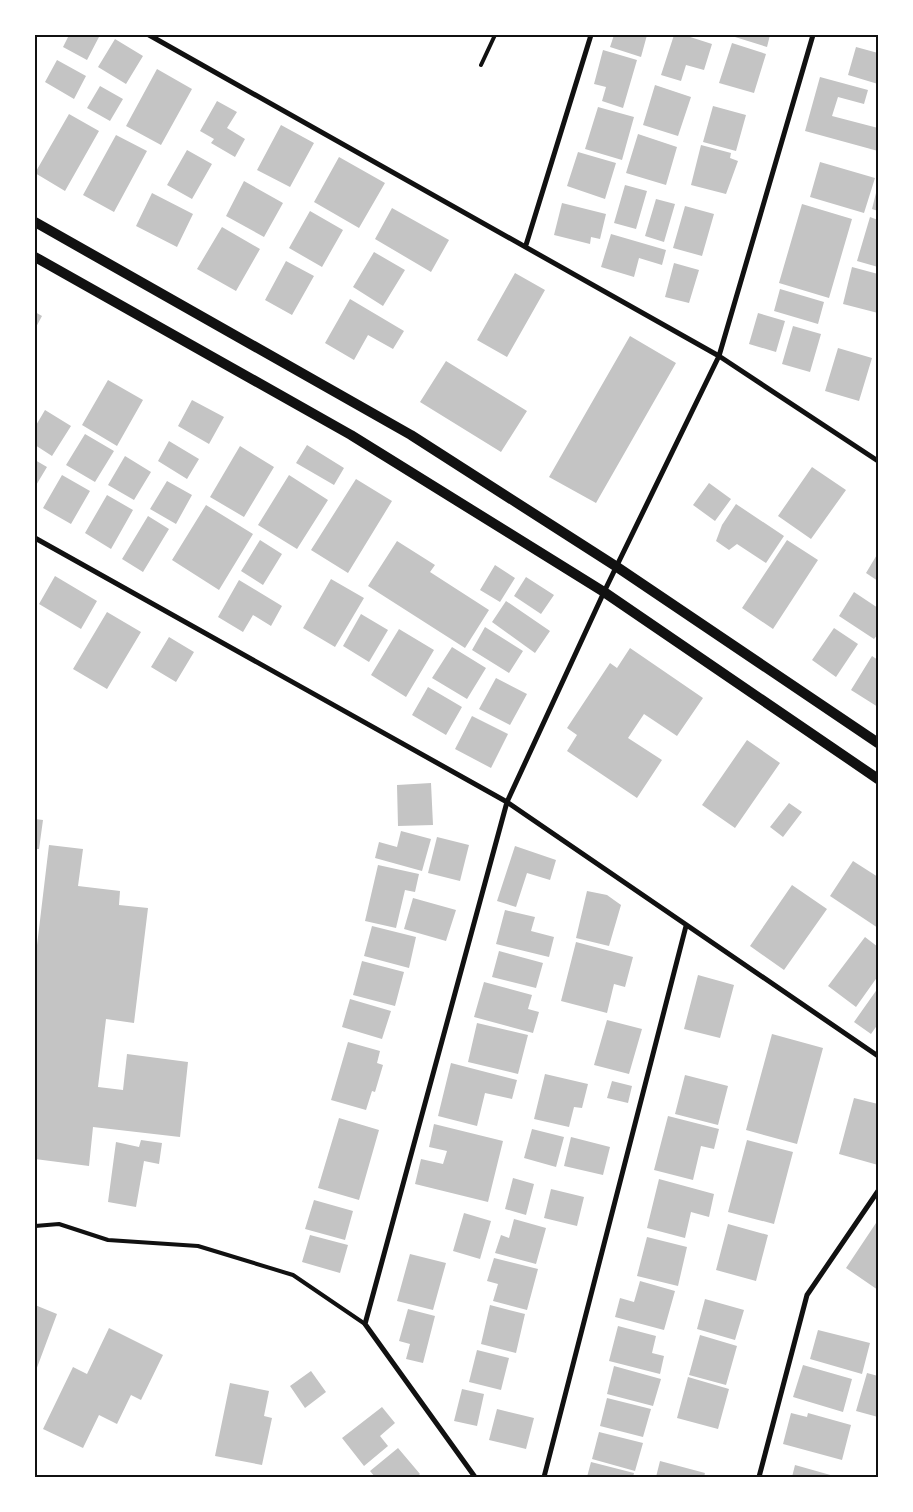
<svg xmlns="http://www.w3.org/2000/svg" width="913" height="1512" viewBox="0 0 913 1512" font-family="Quicksand,sans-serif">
	<rect width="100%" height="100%" fill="#fff"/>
	<path fill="#c4c4c4" d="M69 35H100L87 60 63 47Z
		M614 35H647L641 57 610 47Z
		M674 35H684L712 44 704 70 686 65 681 81 661 75Z
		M736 35H770L767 47 735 37Z
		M115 39 143 56 126 84 98 67Z
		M732 43 766 54 754 93 719 83Z
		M856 47 878 53V84L848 75Z
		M603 50 637 60 623 108 602 101 606 87 594 84Z
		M57 60 86 76 74 99 45 82Z
		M157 69 192 89 161 145 126 126Z
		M820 77 868 90 864 104 838 97 832 116 878 128V151L805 131Z
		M655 85 691 97 678 136 643 125Z
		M100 86 123 99 110 121 87 108Z
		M217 101 237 112 227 128 245 139 235 157 211 143 214 139 200 131Z
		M713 106 746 115 736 151 703 142Z
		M598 107 634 117 622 160 585 149Z
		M69 114 99 131 65 191 35 173Z
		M281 125 314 143 290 187 257 170Z
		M638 134 677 147 666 185 626 173Z
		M116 135 147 151 114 212 83 195Z
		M701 145 731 153 730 158 738 161 726 194 691 185Z
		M187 150 212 164 192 199 167 185Z
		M578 152 616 163 605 199 567 186Z
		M339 157 385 183 359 228 314 202Z
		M820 162 875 178 864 213 810 197Z
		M244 181 283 203 264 237 226 216Z
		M625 185 647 191 636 229 614 223Z
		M877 189H878V211L872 209Z
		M152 193 193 214 177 247 136 226Z
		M656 199 675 204 664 242 645 236Z
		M562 203 606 214 600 239 591 237 590 244 554 235Z
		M802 204 852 219 829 298 779 283Z
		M685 206 714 214 702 256 673 248Z
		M392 208 449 240 431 272 375 239Z
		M310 211 343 230 322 267 289 248Z
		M870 217 878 220V267L857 261Z
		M222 227 260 249 236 291 197 269Z
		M611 234 666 250 662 265 639 258 634 277 601 267Z
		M374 252 405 270 383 306 353 287Z
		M286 261 314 276 292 315 265 300Z
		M674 263 699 270 689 303 665 297Z
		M852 267 878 274V313L843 304Z
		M515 273 545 290 507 357 477 340Z
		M780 289 824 302 818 324 774 311Z
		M350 299 404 331 393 349 368 335 354 360 325 343Z
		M35 312 42 316 35 329Z
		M758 313 785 321 776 352 749 344Z
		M793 326 821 334 810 372 782 364Z
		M630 336 676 363 596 503 549 477Z
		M838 348 872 358 859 401 825 391Z
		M446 361 527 411 501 452 420 402Z
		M108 380 143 400 117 446 82 425Z
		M192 400 224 417 209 444 178 426Z
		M45 410 71 426 52 456 35 445V427Z
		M85 434 114 451 95 482 66 465Z
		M169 441 199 459 187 479 158 461Z
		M307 445 344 468 334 485 296 463Z
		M240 446 274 467 244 517 210 497Z
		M125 456 151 472 134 500 108 485Z
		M35 460 47 467 35 487Z
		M812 467 846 490 811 539 778 516Z
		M62 475 90 491 71 524 43 508Z
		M289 475 328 500 297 549 258 525Z
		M356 479 392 501 348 573 311 550Z
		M167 481 192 495 176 524 150 509Z
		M709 483 731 499 715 521 693 505Z
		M107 495 133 510 111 549 85 533Z
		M736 504 784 536 766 563 737 544 729 550 716 541 722 525Z
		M206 505 253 534 219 590 172 560Z
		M148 516 169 529 143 572 122 559Z
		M260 540 282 554 263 585 241 571Z
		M787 540 818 560 773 629 742 608Z
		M397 541 435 565 430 572 489 610 465 648 368 586Z
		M878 553V581L866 573Z
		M495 565 515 578 500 602 480 590Z
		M55 576 97 601 81 629 39 604Z
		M526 577 554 595 541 614 514 596Z
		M331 579 364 598 335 647 303 628Z
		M239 580 282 606 271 626 253 615 243 632 218 617Z
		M854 592 878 608V634L874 639 839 616Z
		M506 601 550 631 535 653 492 622Z
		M107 612 141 632 107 689 73 669Z
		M361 614 388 630 369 662 343 646Z
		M485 627 523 651 509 673 472 650Z
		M834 628 858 644 836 677 812 660Z
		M399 629 434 650 406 697 371 675Z
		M169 637 194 652 176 682 151 667Z
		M452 647 486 668 467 699 432 678Z
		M630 648 703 698 677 736 644 714 628 738 662 760 637 798 567 751 577 735 567 728 610 663 617 668Z
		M872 656 878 660V707L851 690Z
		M496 678 527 694 510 725 479 709Z
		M428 687 462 707 446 735 412 715Z
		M472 716 508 734 491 768 455 749Z
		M747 740 780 763 735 828 702 805Z
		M431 783 433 825 398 826 397 785Z
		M789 803 802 812 783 837 770 827Z
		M35 819 43 820 39 849H35Z
		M401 831 431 839 422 871 375 858 379 842 397 847Z
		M437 837 469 845 460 881 428 873Z
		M49 845 83 849 78 886 120 891 119 905 148 908 134 1023 106 1019 98 1087 123 1090 127 1054 188 1062 180 1137 93 1127 89 1166 35 1159V962Z
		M515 846 556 860 550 880 527 873 516 907 497 901Z
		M853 861 878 877V928L830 896Z
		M378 865 419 874 415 892 405 890 396 928 365 921Z
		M792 885 827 909 784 970 750 946Z
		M587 891 607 895 621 905 609 946 576 938Z
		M413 898 456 910 446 941 404 929Z
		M505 910 535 917 531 931 554 937 549 957 496 944Z
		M372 926 416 937 409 968 364 956Z
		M865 937 878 947V976L856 1007 828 986Z
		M576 942 633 957 625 987 614 984 607 1013 561 1001Z
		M499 951 543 963 536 988 492 977Z
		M362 961 404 972 395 1006 353 995Z
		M698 975 734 985 720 1038 684 1029Z
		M484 982 532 995 528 1009 539 1012 533 1033 474 1017Z
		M878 988V1024L871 1034 854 1022Z
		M350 999 391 1011 382 1039 342 1027Z
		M607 1020 642 1029 629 1074 594 1065Z
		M477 1023 528 1035 518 1074 468 1062Z
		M772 1034 823 1048 797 1144 746 1130Z
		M348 1042 380 1051 377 1063 383 1065 375 1092 372 1091 366 1110 331 1100Z
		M451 1063 517 1080 512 1099 485 1093 477 1126 438 1116Z
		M545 1074 588 1084 582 1108 574 1107 569 1127 534 1119Z
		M685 1075 728 1086 718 1125 675 1114Z
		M612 1081 632 1086 628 1103 607 1098Z
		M854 1098 878 1104V1165L839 1154Z
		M668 1116 719 1129 714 1149 701 1146 693 1180 654 1170Z
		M339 1118 379 1130 359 1200 318 1188Z
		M434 1124 503 1141 488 1202 415 1184 421 1159 443 1164 447 1151 429 1147Z
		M532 1129 564 1137 556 1167 524 1158Z
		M571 1137 610 1147 603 1175 564 1166Z
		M141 1140 162 1143 159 1164 144 1161 136 1207 108 1202 116 1142 139 1147Z
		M747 1140 793 1152 774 1224 728 1212Z
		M513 1178 534 1184 526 1215 505 1209Z
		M659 1179 714 1194 709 1217 691 1212 685 1238 647 1228Z
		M551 1189 584 1197 577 1226 544 1218Z
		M314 1200 353 1211 345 1240 305 1229Z
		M464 1213 491 1221 480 1259 453 1251Z
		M514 1219 546 1228 536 1264 495 1253 501 1235 509 1238Z
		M878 1220V1290L846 1268Z
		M728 1224 768 1235 756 1281 716 1270Z
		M310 1235 348 1245 340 1273 302 1262Z
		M647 1237 687 1247 678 1286 637 1276Z
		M410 1254 446 1263 433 1310 397 1301Z
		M494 1258 538 1269 527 1310 493 1301 498 1284 487 1281Z
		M640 1281 675 1291 664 1330 615 1317 620 1298 634 1302Z
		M705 1299 744 1310 735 1340 697 1329Z
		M35 1305 57 1314 35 1373Z
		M490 1305 525 1314 516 1353 481 1344Z
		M408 1309 435 1316 423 1363 406 1359 410 1344 399 1341Z
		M618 1326 656 1336 652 1353 664 1356 660 1374 609 1361Z
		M109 1328 163 1355 141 1400 131 1395 117 1424 99 1415 83 1448 43 1429 73 1367 87 1374Z
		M818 1330 870 1343 862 1374 810 1359Z
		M700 1335 737 1346 726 1385 689 1375Z
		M477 1350 509 1358 501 1390 469 1382Z
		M803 1365 852 1379 843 1412 793 1397Z
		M614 1366 661 1379 653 1406 607 1394Z
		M311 1371 326 1392 305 1408 290 1386Z
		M867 1373 878 1376V1417L856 1411Z
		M688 1377 729 1389 718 1429 677 1418Z
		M230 1383 269 1391 264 1416 272 1418 262 1465 215 1456Z
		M462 1389 484 1394 477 1426 454 1421Z
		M607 1398 651 1409 643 1437 600 1426Z
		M382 1407 395 1423 380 1436 388 1446 364 1466 342 1438Z
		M497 1409 534 1418 526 1449 489 1440Z
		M791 1413 807 1417 808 1413 851 1425 842 1460 783 1444Z
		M599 1432 643 1443 635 1471 592 1459Z
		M398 1448 420 1474 417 1477H375L370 1471Z
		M660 1461 705 1473 704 1477H656Z
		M591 1462 634 1473 633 1477H587Z
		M795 1465 834 1476V1477H792Z"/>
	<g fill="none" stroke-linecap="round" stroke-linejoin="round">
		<path stroke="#111" stroke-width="4" d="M481 65 495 35
			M35 1226 59 1224 108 1240 198 1246 293 1275 365 1324"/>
		<path stroke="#111" stroke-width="5" d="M149 35 719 356 878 461
			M526 245 591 35
			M35 538 507 802 878 1056
			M475 1477 365 1324 507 802 604 592 719 356 813 35
			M544 1477 686 926
			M759 1477 807 1295 878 1191"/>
		<path stroke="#111" stroke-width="10" d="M35 222 411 435 617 567 878 743
			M35 257 351 435 604 592 878 779"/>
	</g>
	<rect width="913" height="1512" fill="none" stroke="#ffffff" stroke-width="72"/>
	<rect x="36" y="36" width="841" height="1440" fill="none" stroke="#111" stroke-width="2"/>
</svg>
